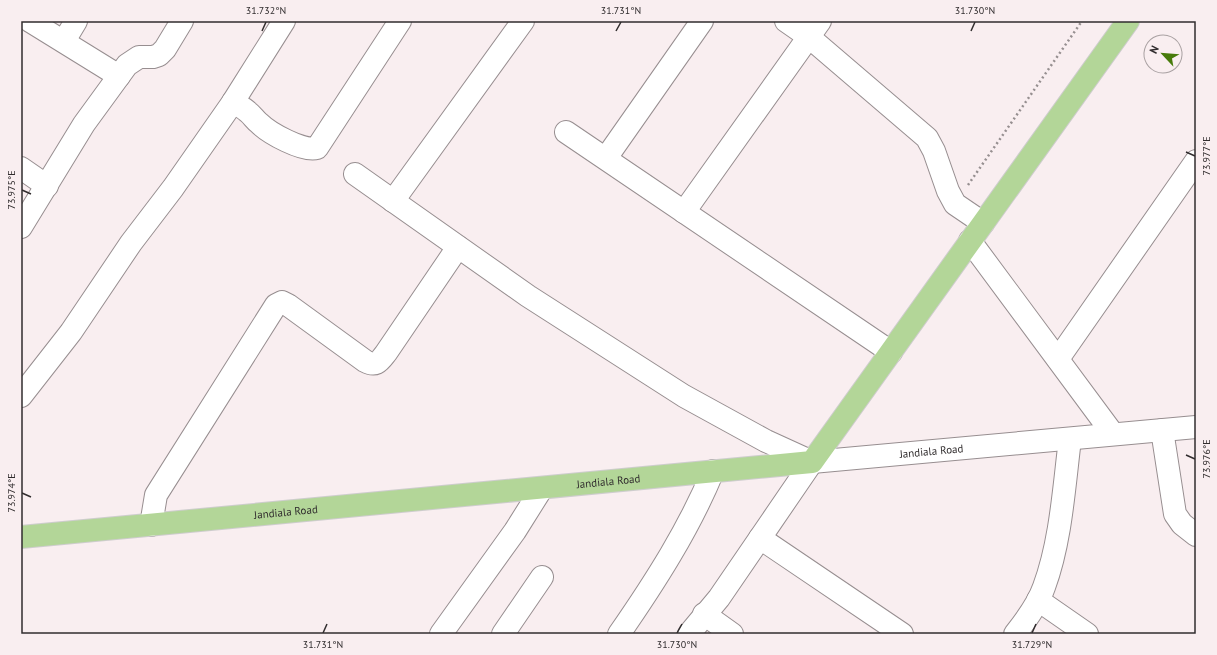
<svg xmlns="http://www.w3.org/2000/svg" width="1217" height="655" viewBox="0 0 1217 655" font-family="'PT Sans',sans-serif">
	<rect width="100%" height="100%" fill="#f9eef0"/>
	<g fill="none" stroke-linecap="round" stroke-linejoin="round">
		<g stroke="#978e90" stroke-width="24">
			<g id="minor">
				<path d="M30 21 119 76"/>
				<path d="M786 21 809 37 927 138 934 151 948 191 955 204 983 223"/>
				<path d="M64 41 76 21"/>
				<path d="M233 102C238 105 244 108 248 112 252 115 255 120 259 123 269 133 303 152 317 148L400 21"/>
				<path d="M566 132 891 352"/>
				<path d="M606 158 702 21"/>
				<path d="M21 168 47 186"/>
				<path id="s1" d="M355 174 528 296 684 396 766 441 812 462 1196 427"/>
				<path d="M393 201 523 21"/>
				<path d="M684 212 820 21"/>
				<path d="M21 227 84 124 127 65 139 57H153L159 55 165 49 182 21"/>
				<path d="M970 241 1113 434"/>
				<path d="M1058 359 1196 161"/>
				<path d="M21 396 71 332 131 243 173 188 233 102 284 21"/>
				<path d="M1162 430 1175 514 1182 524 1196 535"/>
				<path d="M151 525 156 495 276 305 282 302 288 305 365 361C376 367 379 362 386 353L458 247"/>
				<path d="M760 538 902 634"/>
				<path d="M1038 600 1087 634"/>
				<path d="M704 614 732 634"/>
				<path d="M441 634 515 531 542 488"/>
				<path d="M503 634 542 577"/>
				<path d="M619 634C655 582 689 529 713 471"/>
				<path d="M689 634 719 598 812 462"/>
				<path d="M1015 634C1027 619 1038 604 1044 587 1061 541 1064 487 1070 439"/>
			</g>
		</g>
		<g stroke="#cecdcd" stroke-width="24">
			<g id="major">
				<path id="s2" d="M21 537 812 462 1128 21"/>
			</g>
		</g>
		<path stroke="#968f90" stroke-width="2.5" stroke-dasharray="2 3" stroke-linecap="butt" d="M968 185 1082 21"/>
		<use href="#minor" stroke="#fff" stroke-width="22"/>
		<use href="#major" stroke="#b3d698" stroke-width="22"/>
	</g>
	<path fill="none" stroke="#312d2e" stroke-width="1.5" d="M262 31 266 22M616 31 621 22M971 31 975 22M1186 152 1195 156M22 190 31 194M1186 455 1195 459M22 493 31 497M323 633 327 624M677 633 682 624M1032 633 1036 624"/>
	<g text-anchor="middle" stroke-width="3" stroke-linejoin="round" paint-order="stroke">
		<g font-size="11" fill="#312d2e" stroke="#f9eef0">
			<text dy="4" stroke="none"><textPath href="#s1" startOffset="661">Jandiala Road</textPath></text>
			<text dy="4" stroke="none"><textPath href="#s2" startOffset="590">Jandiala Road</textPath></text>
			<text dy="4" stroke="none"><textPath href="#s2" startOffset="266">Jandiala Road</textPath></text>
		</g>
	</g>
	<rect width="1217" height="655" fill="none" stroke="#f9eef0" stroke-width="44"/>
	<g transform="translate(1163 54) rotate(296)"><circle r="19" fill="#f9eef0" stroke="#a9a1a2"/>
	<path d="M0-3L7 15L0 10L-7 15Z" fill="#477b0b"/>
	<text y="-6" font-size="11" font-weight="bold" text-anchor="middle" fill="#312d2e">N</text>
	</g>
	<rect x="22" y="22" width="1173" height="611" fill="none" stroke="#312d2e" stroke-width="1.5"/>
	<g font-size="10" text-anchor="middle" fill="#312d2e">
		<text x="266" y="14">31.732°N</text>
		<text x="621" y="14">31.731°N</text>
		<text x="975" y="14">31.730°N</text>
		<text transform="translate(1206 156) rotate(-90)" y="4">73.977°E</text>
		<text transform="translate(11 190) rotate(-90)" y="4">73.975°E</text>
		<text transform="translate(1206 459) rotate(-90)" y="4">73.976°E</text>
		<text transform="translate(11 493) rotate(-90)" y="4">73.974°E</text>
		<text x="323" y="648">31.731°N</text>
		<text x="677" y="648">31.730°N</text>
		<text x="1032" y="648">31.729°N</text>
	</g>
</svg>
